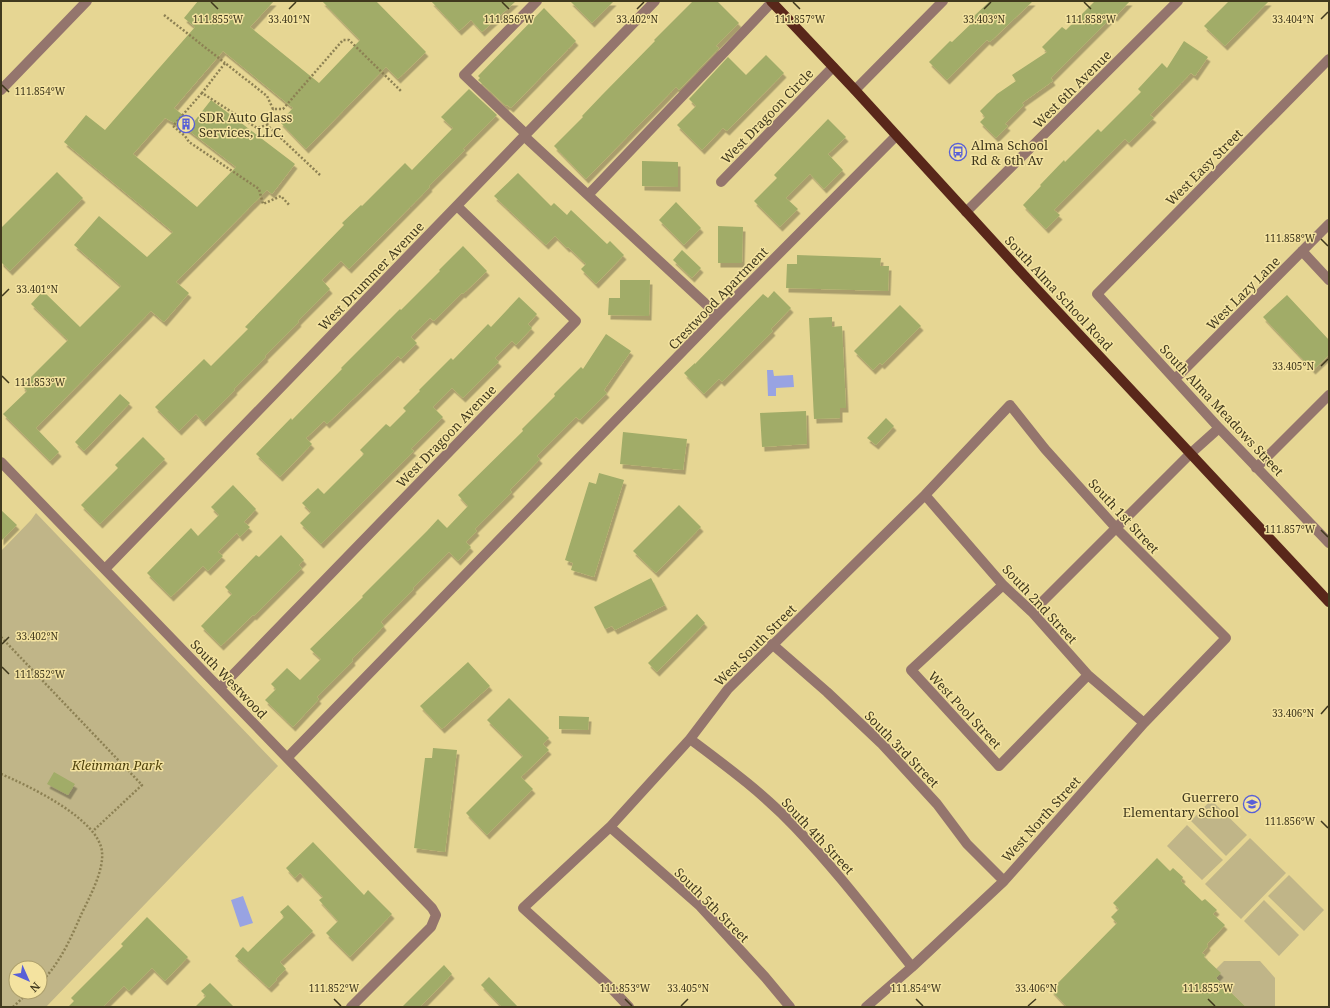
<svg xmlns="http://www.w3.org/2000/svg" width="1330" height="1008" viewBox="0 0 1330 1008" font-family="'Noto Serif',serif">
	<defs>
		<filter id="shadow"><feDropShadow dx="2.5" dy="4.5" stdDeviation="0" flood-color="#0004"/></filter>
	</defs>
	<rect width="100%" height="100%" fill="#e6d693"/>
	<path fill="#c0b588" fill-rule="evenodd" d="M36 513 278 766 46 1007H1V551L31 520ZM16 968H40V992H16Z
		M1211 800 1247 835 1226 856 1191 821Z
		M1187 825 1223 860 1202 880 1167 846Z
		M1250 838 1286 873 1241 919 1205 884Z
		M1289 875 1324 910 1304 931 1268 896Z
		M1264 900 1299 935 1279 956 1244 921Z
		M1224 961H1260L1275 978V1007H1246L1216 978 1220 973 1216 969Z"/>
	<path fill="#98a3e2" d="M767 370H773L774 376 793 375 794 387 776 388V396H768Z
		M243 896 253 923 240 927 231 900Z"/>
	<path fill="#a1ac68" fill-rule="evenodd" filter="url(#shadow)" d="M198 1H274L250 27 319 83 360 40 322 1H376L426 52 398 79 386 67 306 149 280 122 293 108 223 51 174 108 193 123 211 100 295 164 272 194 267 190 176 282 189 293 164 322 151 311 36 428 59 452 50 461 3 414 27 391 22 386 68 340 31 304 43 291 80 327 121 286 74 245 99 216 147 257 173 232 64 142 86 115 105 130 195 27 184 18ZM165 118 188 130 236 167 197 207 133 154Z
		M431 1H516L482 32 471 20 459 31Z
		M570 1H614L592 23Z
		M693 1H717L739 23 716 46 719 48 679 90 676 87 586 179 554 146 583 117 582 116 602 95 655 41 654 40Z
		M990 1H1033L990 42 987 40 947 80 929 62 950 41 952 42 975 20 973 17Z
		M1095 1H1130L1115 17 1113 16 1051 78 1053 81 1022 103 1024 105 1005 124 1008 126 996 138 980 122 985 117 980 111 997 94 1016 81 1012 75 1047 52 1042 47 1062 27 1066 30Z
		M1229 1H1269L1225 46 1204 26Z
		M544 8 576 41 511 108 507 105 506 106 478 80 480 78 478 76Z
		M1184 41 1208 57 1195 76 1191 73 1150 115 1154 118 1129 143 1125 139 1054 210 1060 215 1046 229 1023 205 1041 186 1040 185 1064 160 1065 162 1098 129 1101 132 1141 92 1138 89 1162 63 1167 68Z
		M766 55 784 73 727 131 723 128 702 150 677 125 696 106 689 99 728 57 746 75Z
		M469 89 497 115 463 149 465 150 429 186 430 187 349 269 341 261 322 280 330 289 298 321 299 322 265 356 266 357 234 389 235 390 203 422 196 414 179 431 155 407 204 359 211 366 248 329 245 327 344 225 342 223 361 205 362 206 405 163 412 170 453 128 441 117Z
		M828 119 846 137 828 154 843 170 824 189 810 174 786 198 798 209 780 227 754 201 777 178 774 175Z
		M642 161 678 162V187L642 186Z
		M57 172 83 198 10 271 1 262V228Z
		M518 173 551 206 554 203 567 215 571 210 607 244 610 241 624 255 596 284 581 269 586 264 568 247 567 248 555 236 546 245 494 196Z
		M676 202 701 228 684 245 659 220Z
		M718 226 743 227 742 263H718Z
		M463 246 487 271 463 294 462 293 434 321 430 318 411 337 417 343 401 359 398 356 327 424 324 421 306 438 312 444 280 477 256 454 291 418 292 420 342 369 341 368 400 309 401 310 440 271 439 270Z
		M682 250 701 268 692 278 673 260Z
		M797 255 881 258 880 266H889L888 291 786 288 787 264H797Z
		M620 280H650L649 316 608 315 609 298H620Z
		M774 291 791 308 771 329 773 331 722 382 719 379 704 394 684 373 695 363V364L763 294 768 298Z
		M1287 295 1329 340V355L1313 370 1263 317Z
		M519 297 537 314 528 324 532 328 516 345 512 341 495 358 499 362 463 398 452 388 433 407 443 417 411 449 414 451 321 544 300 523 311 512 302 503 318 488 324 494 364 454 360 450 386 424 390 427 406 411 403 408 420 391 419 390 451 358 453 360 488 324 491 327Z
		M900 305 921 326 882 365 880 363 873 370 854 351Z
		M832 317V327L842 326 846 408H840V418L814 419 809 318Z
		M606 334 631 351 604 390 607 393 580 420 576 417 537 456 540 459 510 490 512 492 475 529 477 531 466 542 471 547 458 561 449 552 413 588 414 589 381 622 384 626 352 659 353 661 317 697 319 699 293 727 265 700 276 689 271 684 287 668 300 680 321 659 310 649 363 597 362 596 427 531 438 519 447 528 468 506 458 495 523 431 522 429 555 396 554 394 581 367 583 369Z
		M120 394 130 403 84 451 75 442Z
		M806 411 807 444 762 447 760 413Z
		M886 418 894 426 876 445 867 438Z
		M623 432 687 439 683 470 620 464Z
		M143 437 165 459 100 524 81 505 118 468 115 465Z
		M599 473 624 480 594 577 571 570 573 563 565 560 589 482 596 484Z
		M233 485 256 509 244 522 250 527 240 537 237 533 218 552 223 556 208 571 203 566 171 597 147 573 191 528 198 536 219 515 211 507Z
		M679 505 701 527 656 573 633 551Z
		M1 510 17 525 1 541Z
		M281 535 304 560 299 565 302 568 254 616 253 615 221 646 201 626 232 594 225 587 256 555 259 557Z
		M651 578 665 605 615 630 612 626 605 629 594 607Z
		M697 614 705 623 657 672 648 663Z
		M468 662 490 686 442 729 420 706Z
		M509 698 549 738 543 744 549 750 521 777 533 789 487 835 466 813 523 756 487 720Z
		M559 716 589 717 588 730 559 729Z
		M433 748 457 750 445 852 414 848 425 758H432Z
		M54 772 75 784 68 795 47 784Z
		M313 842 364 895 368 890 392 914 350 957 326 933 338 921 319 900 323 897 300 873 295 878 286 868Z
		M1157 858 1170 871 1173 868 1183 877 1181 881 1202 901 1205 899 1217 910 1213 914 1225 925 1207 944 1208 946 1202 953 1205 955 1204 957 1221 973 1216 978 1246 1007H1067L1051 990 1117 923 1111 917 1119 909 1113 903Z
		M288 905 313 931 280 962 286 969 276 979 277 980 269 988 235 956 243 947 248 952 284 917 280 912Z
		M147 917 188 957 165 981 152 968 129 991 124 986 103 1007H68L74 1001 71 998 123 946 121 944Z
		M444 965 452 974 420 1007H402Z
		M489 977 518 1007H502L481 985Z
		M210 983 234 1007H195L206 996 201 991Z"/>
	<g fill="none" stroke-linecap="round" stroke-linejoin="round">
		<path stroke="#8c8053" stroke-width="2.5" stroke-dasharray="2 2" stroke-linecap="butt" d="M164 15 225 63
			M202 93 173 126 185 136 189 142 259 189 263 204 281 196 290 206
			M267 125 273 109
			M320 175 267 125 257 128 202 93 225 63 267 96 273 109H283L343 40H349L401 91
			M1 637 142 785 93 831
			M1 774C29 786 99 819 102 852 104 871 89 898 81 915 71 938 59 965 40 983
			M13 1007 29 992"/>
		<path stroke="#94756d" stroke-width="10" d="M1329 59 1097 294 1219 428 1329 543
			M1 90 87 1
			M855 90 943 1
			M526 134 464 75 537 1
			M524 136 708 306 716 317
			M721 182 833 67
			M588 195 772 2
			M966 212 1178 1
			M1302 251 1329 280
			M1175 379 1329 224
			M1 462 432 908 436 915 431 927 351 1007
			M1256 468 1329 395
			M925 495 1003 585 1032 612 1088 675 1144 723
			M105 569 655 1
			M1003 585 911 670 999 766 1088 675
			M1032 612 1190 454 1219 428
			M772 644 827 692 882 744 937 804 967 844 1004 881
			M220 688 576 321 457 206
			M690 739C726 766 763 793 795 827 837 871 874 920 912 967
			M287 758 716 317 896 136
			M610 827 700 906 765 977 790 1007
			M629 1007 611 988 523 908 610 827 690 739 728 689 925 495 1010 405 1045 449 1116 528 1226 638 1144 723 1004 881 912 967 866 1007"/>
		<path stroke="#59271a" stroke-width="10" d="M771 1 855 90 1034 286 1329 602"/>
	</g>
	<path fill="none" stroke="#40391e" stroke-width="1.5" d="M211 2 218 9M502 2 509 9M793 2 800 9M1084 2 1091 9M289 9 296 2M637 9 644 2M984 9 991 2M1321 19 1328 12M2 85 9 92M1321 239 1328 246M2 296 9 289M1321 366 1328 359M2 376 9 383M1321 530 1328 537M2 644 9 637M2 667 9 674M1321 714 1328 706M1321 821 1328 828M334 999 341 1006M625 999 632 1006M916 999 923 1006M1208 999 1215 1006M681 1006 688 999M1028 1006 1036 999"/>
	<defs>
		<g id="building-ring" transform="scale(0.9)"><circle r="9.5" fill="#f4e3a0" stroke="#5860d7" stroke-width="1.5"/><path d="M-4-6H4V6H1V3H-1V6H-4ZM-2.5-4.3h1.7v1.8h-1.7ZM.8-4.3h1.7v1.8H.8ZM-2.5-1h1.7V.8h-1.7ZM.8-1h1.7V.8H.8Z" fill="#5860d7"/></g>
		<g id="bus-ring" transform="scale(0.9)"><circle r="9.5" fill="#f4e3a0" stroke="#5860d7" stroke-width="1.5"/><path d="M-5-6H5V4H4V6H2V4H-2V6H-4V4H-5ZM-3.5-4V0h7V-4ZM-3.5 1.2v1.5H-2V1.2ZM2 1.2v1.5H3.5V1.2Z" fill="#5860d7"/></g>
		<g id="school-ring" transform="scale(0.9)"><circle r="9.5" fill="#f4e3a0" stroke="#5860d7" stroke-width="1.5"/><path d="M0-5L7-2L0 1L-7-2ZM-4 1L0 2.5L4 1V4Q0 6-4 4Z" fill="#5860d7"/></g>
	</defs>
	<g fill-rule="evenodd">
		<use href="#building-ring" x="186" y="124"/>
		<use href="#bus-ring" x="958" y="152"/>
		<use href="#school-ring" x="1252" y="804"/>
	</g>
	<g text-anchor="middle" stroke-width="3" stroke-linejoin="round" paint-order="stroke">
		<g font-size="13" fill="#40391e" stroke="#f4e3a0">
			<text transform="translate(1072 89) rotate(-45)" y="5">West 6th Avenue</text>
			<text transform="translate(767 116) rotate(-46)" y="5">West Dragoon Circle</text>
			<text transform="translate(1204 167) rotate(-45)" y="5">West Easy Street</text>
			<text transform="translate(371 276) rotate(-46)" y="5">West Drummer Avenue</text>
			<text transform="translate(1059 293) rotate(47)" y="5">South Alma School Road</text>
			<text transform="translate(1243 293) rotate(-45)" y="5">West Lazy Lane</text>
			<text transform="translate(718 298) rotate(-46)" y="5">Crestwood Apartment</text>
			<text transform="translate(1222 410) rotate(47)" y="5">South Alma Meadows Street</text>
			<text transform="translate(446 436) rotate(-46)" y="5">West Dragoon Avenue</text>
			<text transform="translate(1124 516) rotate(47)" y="5">South 1st Street</text>
			<text transform="translate(1040 604) rotate(47)" y="5">South 2nd Street</text>
			<text transform="translate(755 645) rotate(-45)" y="5">West South Street</text>
			<text transform="translate(229 679) rotate(46)" y="5">South Westwood</text>
			<text transform="translate(965 710) rotate(47)" y="5">West Pool Street</text>
			<text transform="translate(902 749) rotate(46)" y="5">South 3rd Street</text>
			<text transform="translate(1041 819) rotate(-48)" y="5">West North Street</text>
			<text transform="translate(818 836) rotate(47)" y="5">South 4th Street</text>
			<text transform="translate(712 905) rotate(45)" y="5">South 5th Street</text>
		</g>
		<g font-size="13" fill="#40391e" stroke="#f4e3a0" text-anchor="start">
			<text x="199" y="122">SDR Auto Glass<tspan x="199" dy="15">Services, LLC.</tspan></text>
			<text x="971" y="150">Alma School<tspan x="971" dy="15">Rd &amp; 6th Av</tspan></text>
			<text x="1239" y="802" text-anchor="end">Guerrero<tspan x="1239" dy="15">Elementary School</tspan></text>
		</g>
		<g font-size="13" font-style="italic" fill="#51440d" stroke="#f4e3a0">
			<text x="117" y="770">Kleinman Park</text>
		</g>
	</g>
	<g font-size="10" text-anchor="middle" fill="#40391e" stroke="#f4e3a0" stroke-width="3" stroke-linejoin="round" paint-order="stroke">
		<text x="218" y="23">111.855°W</text>
		<text x="289" y="23">33.401°N</text>
		<text x="509" y="23">111.856°W</text>
		<text x="637" y="23">33.402°N</text>
		<text x="800" y="23">111.857°W</text>
		<text x="984" y="23">33.403°N</text>
		<text x="1091" y="23">111.858°W</text>
		<text x="1293" y="23">33.404°N</text>
		<text x="40" y="95">111.854°W</text>
		<text x="1290" y="242">111.858°W</text>
		<text x="37" y="293">33.401°N</text>
		<text x="1293" y="370">33.405°N</text>
		<text x="40" y="386">111.853°W</text>
		<text x="1290" y="533">111.857°W</text>
		<text x="37" y="640">33.402°N</text>
		<text x="40" y="678">111.852°W</text>
		<text x="1293" y="717">33.406°N</text>
		<text x="1290" y="825">111.856°W</text>
		<text x="688" y="992">33.405°N</text>
		<text x="916" y="992">111.854°W</text>
		<text x="1036" y="992">33.406°N</text>
		<text x="334" y="992">111.852°W</text>
		<text x="625" y="992">111.853°W</text>
		<text x="1208" y="992">111.855°W</text>
	</g>
	<rect width="1330" height="1008" fill="none" stroke="#40391e" stroke-width="4"/>
	<g transform="translate(28 980) rotate(135)"><circle r="19" fill="#f4e3a0" stroke="#ac9f6c"/>
	<path d="M0-3L7 15L0 10L-7 15Z" fill="#5860d7"/>
	<text y="-6" font-size="11" font-weight="bold" text-anchor="middle" fill="#40391e">N</text>
	</g>
</svg>
